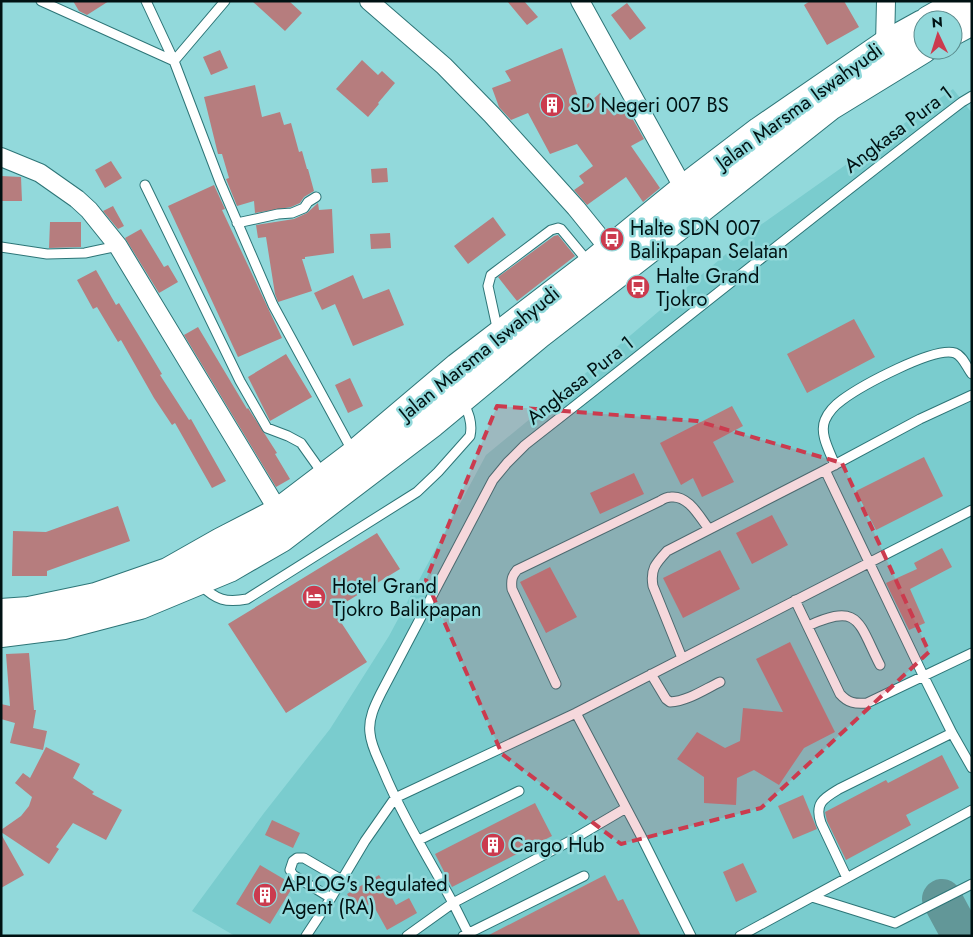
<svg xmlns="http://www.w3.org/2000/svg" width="973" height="937" viewBox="0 0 973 937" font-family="Jost,sans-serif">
	<rect width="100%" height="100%" fill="#92d9db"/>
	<path fill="#7accce" d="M953 89 972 113V936H235L192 911 264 813 330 729 389 636 486 455 598 363 759 226Z"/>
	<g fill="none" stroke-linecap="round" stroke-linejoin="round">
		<path stroke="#629798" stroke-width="40" d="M942 899 962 936"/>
	</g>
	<path fill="#b67d7e" d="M73 1H109L87 15 79 11Z
		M252 1H289L302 13 285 31Z
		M507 1H524L538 17 527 25Z
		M810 1H844L859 27 827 45 804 5Z
		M627 3 646 28 630 40 611 15Z
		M562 48 582 109 600 93 618 114 627 109 644 139 631 146 660 188 643 202 626 177 587 205 574 190 584 183 579 176 593 166 577 144 550 154 528 113 511 120 499 107 492 88 511 81 505 71Z
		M220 50 228 68 211 75 203 57Z
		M362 60 378 75 382 71 395 83 378 103 379 104 368 117 336 89Z
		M255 85 262 117 280 112 284 125 291 123 299 152 302 151 307 169H308L314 191 304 197 300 203 291 207 255 213 254 201 237 206 226 179 229 178 222 154H218L204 97Z
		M111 161 122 178 105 188 95 170Z
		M387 168 388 182 372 183 371 169Z
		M1 176 21 177 22 201H1Z
		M214 185 225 209 222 210 282 338 238 357 168 206Z
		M318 203 319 210 332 209 334 253 305 257V259H302L312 291 278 302 275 294 266 237 258 238 256 225 294 219 307 213Z
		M113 206 124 226 118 229 103 211Z
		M493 217 506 235 468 264 454 246Z
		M50 222H81V247L49 248Z
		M141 229 164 267 168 265 178 282 159 293 125 238Z
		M390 233 391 248 371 249 370 234Z
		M558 235 575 256 517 301 498 277 554 236Z
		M96 270 116 305 119 303 147 349 162 374 160 375 189 420 191 419 226 481 212 488 175 423 172 425 154 398 121 340 118 342 97 307 93 309 77 280Z
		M353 275 363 299 389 289 404 325 353 346 335 304 322 310 314 293Z
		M854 319 875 357 807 393 787 354Z
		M198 327 247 409 248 408 277 453 275 454 290 479 276 487 184 335Z
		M286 354 312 397 270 421 248 377Z
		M350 378 363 406 348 413 335 385Z
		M732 406 743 426 713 442 734 482 702 497 693 478 681 485 660 443Z
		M924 457 943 496 876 530 856 491Z
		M634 473 644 494 600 514 590 493Z
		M118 506 130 541 47 571V576H12L13 531 46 532Z
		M772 515 788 545 752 564 736 533Z
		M377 533 400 569 333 610 367 662 286 713 228 624Z
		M942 548 952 567 910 589 925 623 909 630 886 583 917 569 914 563Z
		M720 550 740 589 683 618 663 578Z
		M550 567 577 617 546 633 520 582Z
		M790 642 835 732 804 748 779 785 754 770 737 778 736 805 704 803V777L677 759 697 732 725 748 740 741 743 708 783 712 756 659Z
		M29 653 34 710H36L33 728 47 731 43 750 10 743 15 723 1 719V704L10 706 6 654Z
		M46 747 80 764 73 778 94 792 92 794 122 810 106 840 73 823 56 847 59 849 49 864 1 832V830L21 816 29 806 32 797 15 783 23 773 30 778Z
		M942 755 959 788 906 815 911 825 846 860 827 821 825 812 886 780 888 783Z
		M803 795 817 829 793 839 778 806Z
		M535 803 552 836 452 887 435 854Z
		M272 820 300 833 293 848 265 835Z
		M1 834 24 875 1 888Z
		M743 863 757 892 736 902 723 872Z
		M260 865 294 885 270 924 236 904Z
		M379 875 396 905 409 898 417 913 387 930 372 903 358 911 347 894Z
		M605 875 618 901 623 899 641 936H487Z"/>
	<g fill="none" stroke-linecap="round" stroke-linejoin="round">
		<g stroke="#2d7577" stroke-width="11">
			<path id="lane" d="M41 1 174 61
				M146 1 174 61 220 182 273 305 353 452
				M174 61 225 1
				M145 185 240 381 267 428 288 436 301 443 323 474
				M237 223 278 214 292 213 304 208 308 202 316 197
				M1 247 47 254 85 253 118 246
				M498 332 488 286 491 275 551 230 558 228 561 229 590 264
				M835 465C830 452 819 434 825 420 828 413 835 405 842 400 861 386 934 346 955 353 963 356 967 368 972 374
				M825 470 923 675 952 733 972 768
				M201 585C216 600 226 603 247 599L417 492 438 472 470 436C473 423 468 412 463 401
				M795 600 840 694C848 703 855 704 867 703L972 653
				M808 626C860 602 858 622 880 665
				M682 658 653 586C650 569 656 563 667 551L825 470 920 419 972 395
				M651 674 666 699 670 702C688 701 705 689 720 682
				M556 684 512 589C511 580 512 576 517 570L660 501C663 499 668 497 671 497 689 495 700 518 709 529
				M576 713 640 834 691 936
				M419 840 519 791
				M847 878 821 823C814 803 824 798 839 789L952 733
				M812 897 895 923 972 884
				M331 898 293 875 290 870 293 861 297 858H304L342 880
				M468 933 453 903 570 841 626 808
				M306 936 331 898 365 841 395 798 576 713 972 510
				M407 936 453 903C429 859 402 816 383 770 378 758 371 746 370 733 368 719 375 705 381 693L493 480 507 463 525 445C671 331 815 214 962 102L972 96
				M463 936 584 876
				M740 936 972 810"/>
		</g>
		<g stroke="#2d7577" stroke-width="20">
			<path id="street" d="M369 1 444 66 492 115 576 208 610 250
				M580 1 684 189
				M885 45 886 1
				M1 157 40 173 77 199 89 210 118 246 279 512"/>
		</g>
		<g stroke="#2d7577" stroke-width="30">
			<path id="highway" d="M929 20 963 1
				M953 31 972 21
				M1 613 29 611 96 597 168 572 221 542 279 512 354 455 458 367 591 265 684 189 760 131 885 45 923 24
				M1 633 64 625 140 605 229 568 281 538 432 423 538 335 676 228 830 106 923 49"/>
		</g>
		<use href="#lane" stroke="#fff" stroke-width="9"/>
		<use href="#street" stroke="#fff" stroke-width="18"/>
		<use href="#highway" stroke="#fff" stroke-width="28"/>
	</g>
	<path fill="#cb3b4e" fill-opacity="0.2" stroke="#cb3b4e" stroke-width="4" stroke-dasharray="10 6" stroke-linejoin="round" d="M497 406 697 421 842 463 929 652 761 808 621 844 502 754 426 580Z"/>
	<defs>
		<g id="building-disc" transform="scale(1.25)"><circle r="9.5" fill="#cb3b4e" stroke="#92d9db"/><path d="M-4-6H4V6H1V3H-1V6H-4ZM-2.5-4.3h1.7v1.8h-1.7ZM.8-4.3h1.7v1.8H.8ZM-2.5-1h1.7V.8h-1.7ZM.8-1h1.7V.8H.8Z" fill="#fff"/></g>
		<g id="bus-disc" transform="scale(1.25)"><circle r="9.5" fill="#cb3b4e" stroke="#92d9db"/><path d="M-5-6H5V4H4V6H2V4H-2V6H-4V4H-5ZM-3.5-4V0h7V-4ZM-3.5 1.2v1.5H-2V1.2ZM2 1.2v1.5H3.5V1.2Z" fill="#fff"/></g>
		<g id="hotel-disc" transform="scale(1.25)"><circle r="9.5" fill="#cb3b4e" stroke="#92d9db"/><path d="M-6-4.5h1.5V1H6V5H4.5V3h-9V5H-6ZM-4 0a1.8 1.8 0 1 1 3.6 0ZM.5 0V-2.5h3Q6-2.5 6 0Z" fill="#fff"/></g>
	</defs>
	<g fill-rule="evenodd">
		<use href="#building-disc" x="552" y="105"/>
		<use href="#bus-disc" x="612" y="239"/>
		<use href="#bus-disc" x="638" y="287"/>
		<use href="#hotel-disc" x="314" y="597"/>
		<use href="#building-disc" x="493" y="845"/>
		<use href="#building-disc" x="265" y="895"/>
	</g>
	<g text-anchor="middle" stroke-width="5" stroke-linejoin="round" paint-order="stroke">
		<g font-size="20" fill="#001213" stroke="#92d9db" text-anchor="start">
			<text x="570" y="112">SD Negeri 007 BS</text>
			<text x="630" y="235">Halte SDN 007<tspan x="630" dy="23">Balikpapan Selatan</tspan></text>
			<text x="656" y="283">Halte Grand<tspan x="656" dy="23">Tjokro</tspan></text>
			<text x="332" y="593">Hotel Grand<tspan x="332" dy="23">Tjokro Balikpapan</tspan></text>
			<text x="510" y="852">Cargo Hub</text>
			<text x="282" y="891">APLOG's Regulated<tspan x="282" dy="23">Agent (RA)</tspan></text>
		</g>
		<g font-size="20" fill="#001213" stroke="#92d9db">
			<text transform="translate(799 106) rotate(-36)" y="7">Jalan Marsma Iswahyudi</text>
			<text transform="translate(898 129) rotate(-37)" y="7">Angkasa Pura 1</text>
			<text transform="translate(479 353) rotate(-39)" y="7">Jalan Marsma Iswahyudi</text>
			<text transform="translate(580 380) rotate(-38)" y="7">Angkasa Pura 1</text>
		</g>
	</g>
	<rect width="973" height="937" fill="none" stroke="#001213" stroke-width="5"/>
	<g transform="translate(938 35) rotate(356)"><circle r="24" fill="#92d9db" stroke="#58898b"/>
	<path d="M0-4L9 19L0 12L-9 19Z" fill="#cb3b4e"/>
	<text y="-8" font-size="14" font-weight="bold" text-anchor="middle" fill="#001213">N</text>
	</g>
</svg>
